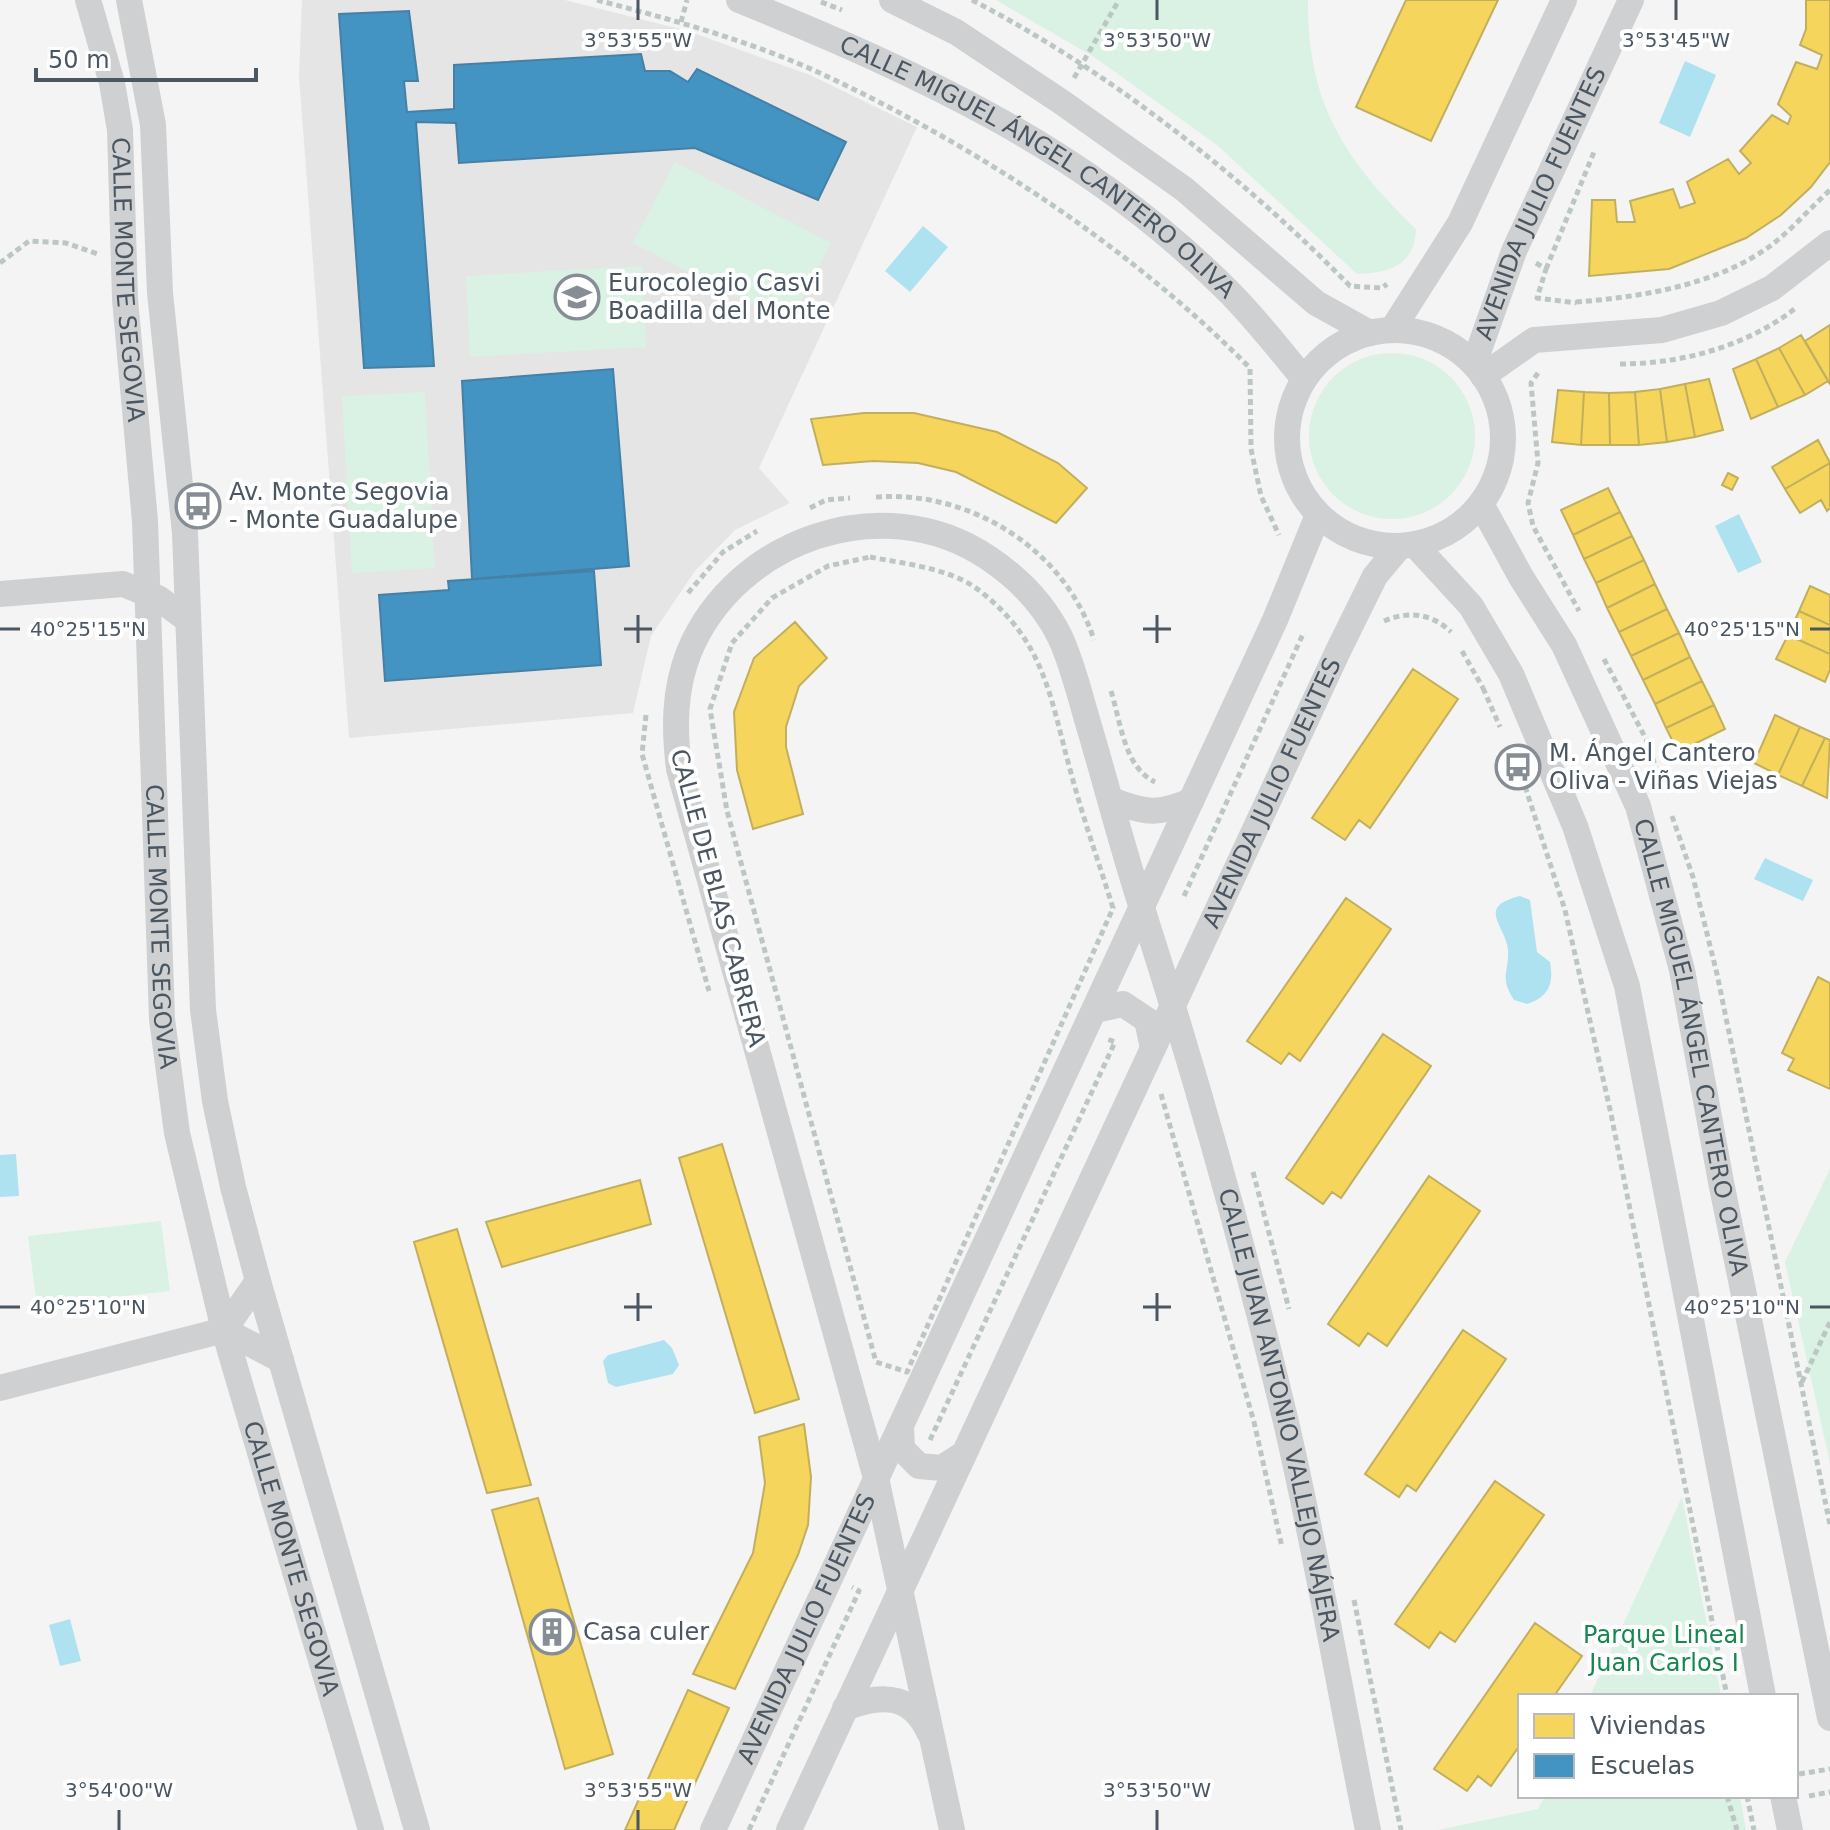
<svg xmlns="http://www.w3.org/2000/svg" width="1830" height="1830" viewBox="0 0 1830 1830" font-family="'DejaVu Sans',sans-serif">
	<rect width="100%" height="100%" fill="#f4f4f4"/>
	<path fill="#e6e5e6" d="M302 0H565L688 31 810 75 917 127 759 468 790 503 735 530 695 571 651 636 633 713 349 738 299 76Z"/>
	<path fill="#d9f2e3" d="M996 0H1308C1307 104 1345 160 1416 229 1415 266 1388 273 1357 274L1217 145 1094 57Z
		M675 162 831 243 789 324 633 243Z
		M642 266 646 347 470 357 466 276Z
		M1309 436a83 83 0 1 1 166 0a83 83 0 1 1-166 0Z
		M425 392 435 568 352 573 342 396Z
		M1830 1169V1463L1785 1262Z
		M161 1221 170 1291 37 1306 28 1236Z
		M1682 1497 1721 1696H1590Z
		M1545 1796H1740L1746 1830H1438L1538 1809Z"/>
	<path fill="#aee2f0" d="M1685 61 1716 75 1690 137 1659 123Z
		M923 226 948 247 910 292 885 271Z
		M1739 514 1762 562 1738 573 1715 526Z
		M1765 858 1813 880 1803 901 1754 879Z
		M1520 896 1530 900 1537 952 1550 962C1554 983 1549 997 1527 1004L1514 1000C1499 976 1509 974 1508 950 1506 926 1475 907 1520 896Z
		M16 1154 19 1196 0 1197V1155Z
		M664 1340 672 1348 679 1365 673 1374 616 1387 608 1383 603 1361 608 1355Z
		M70 1619 81 1661 60 1666 49 1625Z"/>
	<path fill="#f6d55c" stroke="#c2af5e" stroke-width="2" d="M1406 0H1498L1431 141 1356 107Z
		M1806 0H1830V162L1811 187 1781 215 1746 238 1669 269 1589 276 1592 200H1615L1617 222H1635L1630 201 1673 189 1680 208 1695 203 1687 182 1728 159 1739 174 1751 163 1740 151 1772 115 1788 124 1791 116 1778 104 1796 62 1817 69 1822 55 1800 45 1806 29Z
		M1830 325V384L1805 341Z
		M1801 335 1828 381 1805 395 1779 348Z
		M1779 348 1805 395 1778 407 1756 359Z
		M1756 359 1778 407 1751 419 1733 369Z
		M1709 379 1723 430 1695 437 1685 384Z
		M1685 384 1695 437 1667 442 1660 389Z
		M1660 389 1667 442 1639 445 1635 392Z
		M1558 390 1584 392 1581 445 1552 442Z
		M1584 392 1609 393 1610 445H1581Z
		M1635 392 1639 445H1610L1609 393Z
		M864 413H914L997 432 1058 463 1087 488 1056 523 956 472 918 463 873 461 823 465 811 419Z
		M1818 440 1830 463 1785 489 1772 467Z
		M1830 463V508L1827 511 1821 500 1800 513 1785 489Z
		M1728 473 1738 478 1732 490 1722 485Z
		M1608 488 1620 512 1573 535 1561 510Z
		M1620 512 1632 536 1584 559 1573 535Z
		M1632 536 1644 560 1596 583 1584 559Z
		M1644 560 1655 584 1607 608 1596 583Z
		M1655 584 1667 609 1619 632 1607 608Z
		M1810 586 1830 595V625L1799 611Z
		M1667 609 1679 633 1631 656 1619 632Z
		M1799 611 1830 625V654L1788 635Z
		M795 622 827 658 799 686 786 727V747L803 814 753 829 737 770 734 712 754 658Z
		M1679 633 1690 657 1643 680 1631 656Z
		M1788 635 1830 654V670L1825 682 1776 659Z
		M1690 657 1702 681 1655 704 1643 680Z
		M1413 669 1458 699 1370 828 1359 820 1345 840 1312 818Z
		M1702 681 1714 705 1666 728 1655 704Z
		M1714 705 1725 729 1678 752 1666 728Z
		M1775 715 1800 727 1778 775 1754 763Z
		M1800 727 1825 738 1802 786 1778 775Z
		M1825 738 1830 740 1827 798 1802 786Z
		M1346 898 1391 929 1300 1061 1289 1053 1281 1064 1247 1041Z
		M1818 977 1830 983V1089L1788 1070 1794 1059 1782 1053Z
		M1383 1034 1431 1066 1341 1198 1332 1192 1323 1204 1286 1178Z
		M722 1144 799 1399 755 1413 679 1158Z
		M1429 1176 1480 1211 1387 1346 1368 1333 1359 1346 1328 1324Z
		M640 1180 651 1224 502 1267 486 1222Z
		M457 1229 531 1485 487 1493 414 1242Z
		M1463 1330 1506 1359 1416 1491 1407 1485 1399 1497 1365 1474Z
		M804 1424 811 1477 808 1525 798 1555 735 1689 693 1674 753 1553 765 1483 759 1437Z
		M1495 1481 1544 1515 1455 1642 1440 1632 1429 1648 1395 1624Z
		M538 1498 613 1754 565 1769 492 1510Z
		M1535 1623 1582 1656 1554 1696H1520V1745L1491 1786 1478 1776 1467 1791 1434 1769Z
		M688 1690 729 1708 674 1830H625Z"/>
	<path fill="#4393c3" stroke="#4581a6" stroke-width="2" d="M409 11 418 81H404L407 112 454 109V65L641 54 645 71H670L688 82 697 69 846 142 818 200 695 148 459 163 456 123 416 122 434 366 364 368 339 14Z
		M613 369 629 566 472 579 462 381Z
		M594 571 601 665 385 681 379 595 449 590 448 581Z"/>
	<g fill="none" stroke-linecap="round" stroke-linejoin="round">
		<path stroke="#bcc7c4" stroke-width="5" stroke-dasharray="6 4" stroke-linecap="butt" d="M597 0C673 20 751 41 822 74 976 146 1130 247 1250 368L1251 449 1261 496 1279 535
			M972 0C1109 71 1242 176 1350 286L1382 288 1387 284
			M821 2 842 10
			M681 22 687 0
			M1074 78 1119 0
			M0 263 29 241 66 243 98 254
			M1536 263 1546 269 1537 298 1576 303
			M1546 269 1594 152
			M1576 302C1640 297 1712 286 1766 249 1789 233 1809 209 1830 190
			M1620 364C1682 364 1748 346 1797 307
			M1538 373 1531 383 1538 463 1528 503 1533 526 1579 611
			M876 497C970 490 1065 549 1094 640
			M810 508 826 500 850 498
			M870 557C905 564 951 568 980 591 1046 643 1050 698 1071 773 1083 818 1099 863 1113 908L907 1372 876 1362 727 811 710 709 732 643 772 598 828 566Z
			M688 593 723 552 757 531
			M1384 621C1408 611 1432 613 1451 632
			M1462 651 1483 688
			M1604 659 1646 739 1663 788
			M1483 688 1500 727
			M1111 691C1121 723 1124 767 1155 782
			M646 715 642 754 709 991
			M1522 777 1565 910 1611 1114 1727 1696
			M1672 816 1693 877 1717 974 1830 1525
			M1184 896 1303 634
			M1161 1094 1254 1422 1282 1547
			M1253 1172 1289 1309
			M1802 1382 1830 1322
			M930 1440 1115 1042 1107 1039
			M1354 1600 1401 1830
			M1799 1774 1830 1769
			M1727 1796 1737 1830
			M1747 1796 1754 1830
			M1809 1796 1830 1792
			M749 1830 859 1591 852 1587"/>
		<g stroke="#ced0d2" stroke-width="26">
			<path id="s1" d="M88 0 112 83 120 130 125 299 145 521 162 1019 177 1133 224 1330 371 1830"/>
			<path d="M129 0 153 125 160 293 185 533 203 1010 215 1101 233 1187 258 1281 417 1830"/>
			<path id="s2" d="M739 0C918 73 1084 148 1224 287 1253 315 1278 348 1304 379"/>
			<path d="M892 0 956 32 1060 101 1184 189 1316 303 1370 333"/>
			<path d="M1392 330 1460 223 1564 0"/>
			<circle cx="1395" cy="438" r="108"/>
			<path id="s3" d="M1474 364 1514 251 1631 0"/>
			<path d="M1483 376 1534 340 1662 330 1721 313 1772 288 1830 243"/>
			<path id="s4" d="M1481 504 1521 577 1564 645 1638 806 1682 970 1721 1182 1830 1718"/>
			<path d="M1415 545 1471 606 1511 674 1575 826 1627 986 1763 1696"/>
			<path d="M0 594 123 584 158 598 188 620"/>
			<path d="M1111 800C1145 813 1157 815 1191 801"/>
			<path d="M1095 1010 1123 1004 1147 1020 1153 1048"/>
			<path d="M224 1330 281 1360"/>
			<path d="M0 1388 224 1330 258 1281"/>
			<path d="M901 1426 902 1449 919 1466 942 1468 962 1455"/>
			<path d="M845 1708C880 1694 911 1693 929 1732"/>
			<path d="M1783 1796 1790 1830"/>
			<path id="s5" d="M713 1830 1275 620 1318 515"/>
			<path id="s6" d="M789 1830 1338 651 1375 576 1400 546"/>
			<path id="s7" d="M952 1830 876 1478 679 769C674 729 674 690 689 652 736 539 883 488 987 557 1017 577 1044 604 1060 637 1074 667 1081 701 1091 733 1108 791 1123 850 1142 908 1196 1076 1244 1247 1285 1418 1317 1554 1340 1693 1368 1830"/>
		</g>
	</g>
	<path fill="none" stroke="#4a5661" stroke-width="3" d="M638 0V20M1157 0V20M1676 0V20M638 615V643M1157 615V643M0 629H20M624 629H652M1143 629H1171M1810 629H1830M638 1293V1321M1157 1293V1321M0 1307H20M624 1307H652M1143 1307H1171M1810 1307H1830M119 1810V1830M638 1810V1830M1157 1810V1830"/>
	<defs>
		<g id="school-ring" transform="scale(2.3)"><circle r="9.5" fill="#fff" stroke="#868d94" stroke-width="1.5"/><path d="M0-5L7-2L0 1L-7-2ZM-4 1L0 2.5L4 1V4Q0 6-4 4Z" fill="#868d94"/></g>
		<g id="bus-ring" transform="scale(2.3)"><circle r="9.5" fill="#fff" stroke="#868d94" stroke-width="1.5"/><path d="M-5-6H5V4H4V6H2V4H-2V6H-4V4H-5ZM-3.5-4V0h7V-4ZM-3.5 1.2v1.5H-2V1.2ZM2 1.2v1.5H3.5V1.2Z" fill="#868d94"/></g>
		<g id="building-ring" transform="scale(2.3)"><circle r="9.5" fill="#fff" stroke="#868d94" stroke-width="1.5"/><path d="M-4-6H4V6H1V3H-1V6H-4ZM-2.5-4.3h1.7v1.8h-1.7ZM.8-4.3h1.7v1.8H.8ZM-2.5-1h1.7V.8h-1.7ZM.8-1h1.7V.8H.8Z" fill="#868d94"/></g>
	</defs>
	<g fill-rule="evenodd">
		<use href="#school-ring" x="577" y="297"/>
		<use href="#bus-ring" x="198" y="506"/>
		<use href="#bus-ring" x="1518" y="767"/>
		<use href="#building-ring" x="552" y="1632"/>
	</g>
	<g text-anchor="middle" stroke-width="8" stroke-linejoin="round" paint-order="stroke">
		<g font-size="24" fill="#4a5661" stroke="#fff">
			<text dy="8" stroke="none"><textPath href="#s2" startOffset="344">CALLE MIGUEL ÁNGEL CANTERO OLIVA</textPath></text>
			<text dy="8" stroke="none"><textPath href="#s3" startOffset="174">AVENIDA JULIO FUENTES</textPath></text>
			<text dy="8" stroke="none"><textPath href="#s1" startOffset="284">CALLE MONTE SEGOVIA</textPath></text>
			<text dy="8" stroke="none"><textPath href="#s6" startOffset="1144">AVENIDA JULIO FUENTES</textPath></text>
			<text transform="translate(718 898) rotate(75)" y="8">CALLE DE BLAS CABRERA</text>
			<text dy="8" stroke="none"><textPath href="#s1" startOffset="932">CALLE MONTE SEGOVIA</textPath></text>
			<text dy="8" stroke="none"><textPath href="#s4" startOffset="588">CALLE MIGUEL ÁNGEL CANTERO OLIVA</textPath></text>
			<text dy="8" stroke="none"><textPath href="#s7" startOffset="2488">CALLE JUAN ANTONIO VALLEJO NÁJERA</textPath></text>
			<text dy="8" stroke="none"><textPath href="#s1" startOffset="1580">CALLE MONTE SEGOVIA</textPath></text>
			<text dy="8" stroke="none"><textPath href="#s5" startOffset="222">AVENIDA JULIO FUENTES</textPath></text>
		</g>
		<g font-size="24" fill="#4a5661" stroke="#fff" text-anchor="start">
			<text x="608" y="291">Eurocolegio Casvi<tspan x="608" dy="28">Boadilla del Monte</tspan></text>
			<text x="229" y="500">Av. Monte Segovia<tspan x="229" dy="28">- Monte Guadalupe</tspan></text>
			<text x="1549" y="761">M. Ángel Cantero<tspan x="1549" dy="28">Oliva - Viñas Viejas</tspan></text>
			<text x="583" y="1640">Casa culer</text>
		</g>
		<g font-size="24" fill="#17864f" stroke="#fff">
			<text x="1664" y="1643">Parque Lineal<tspan x="1664" dy="28">Juan Carlos I</tspan></text>
		</g>
	</g>
	<g font-size="20" text-anchor="middle" fill="#4a5661" stroke="#fff" stroke-width="8" stroke-linejoin="round" paint-order="stroke">
		<text x="638" y="47">3°53'55"W</text>
		<text x="1157" y="47">3°53'50"W</text>
		<text x="1676" y="47">3°53'45"W</text>
		<text x="88" y="636">40°25'15"N</text>
		<text x="1742" y="636">40°25'15"N</text>
		<text x="88" y="1314">40°25'10"N</text>
		<text x="1742" y="1314">40°25'10"N</text>
		<text x="119" y="1797">3°54'00"W</text>
		<text x="638" y="1797">3°53'55"W</text>
		<text x="1157" y="1797">3°53'50"W</text>
	</g>
	<rect x="1518" y="1694" width="280" height="104" fill="#ffffff" stroke="#b7bbc0" stroke-width="2"/>
	<rect x="1534" y="1714" width="40" height="24" fill="#f6d55c" stroke="#b7bbc0" stroke-width="2"/>
	<text x="1590" y="1734" font-size="24" fill="#4a5661">Viviendas</text>
	<rect x="1534" y="1754" width="40" height="24" fill="#4393c3" stroke="#b7bbc0" stroke-width="2"/>
	<text x="1590" y="1774" font-size="24" fill="#4a5661">Escuelas</text>
	<path d="M36 68v12h220v-12" fill="none" stroke="#4a5661" stroke-width="4"/>
	<text x="48" y="68" font-size="24" fill="#4a5661" stroke="#ffffff" stroke-width="6" paint-order="stroke">50 m</text>
</svg>
